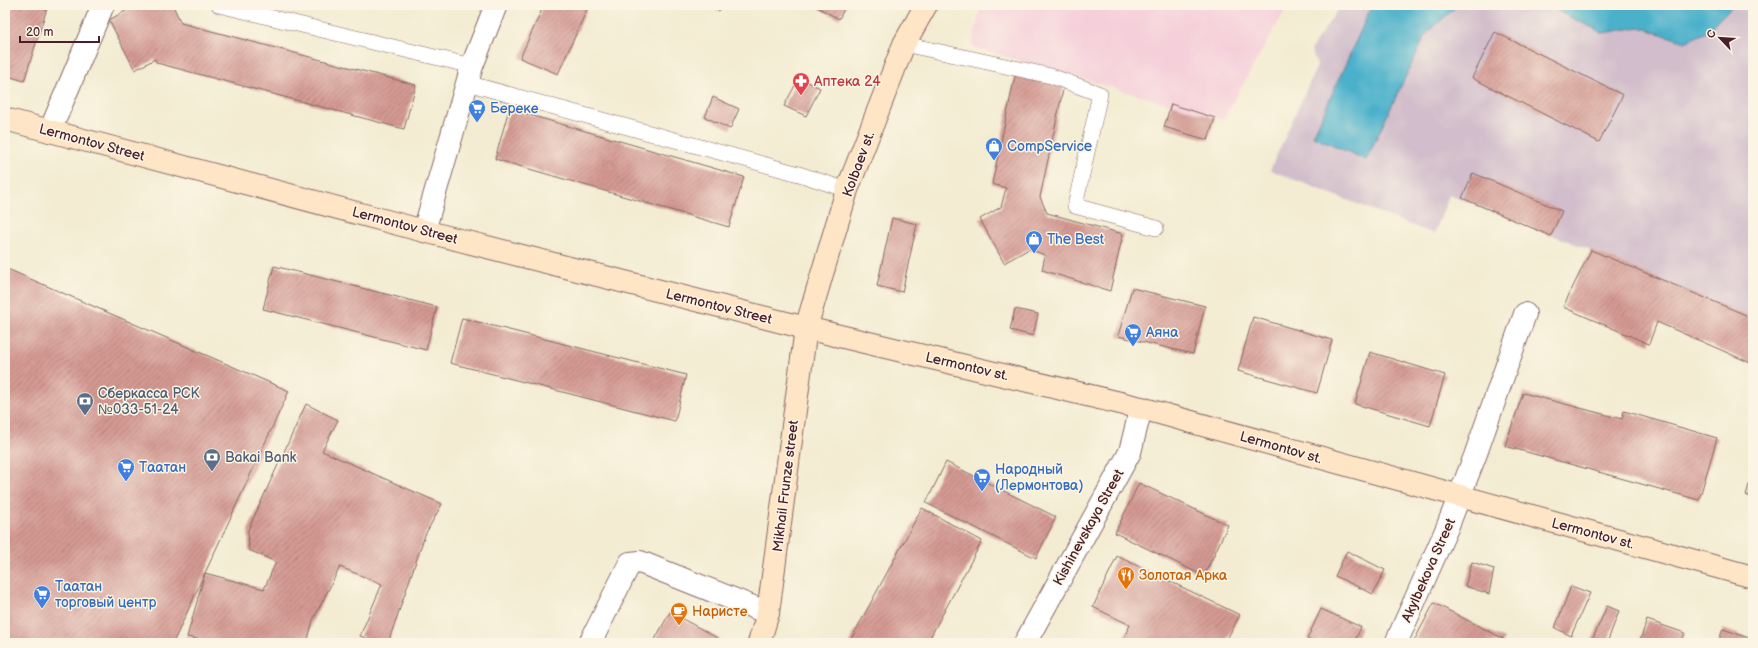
<svg xmlns="http://www.w3.org/2000/svg" width="1758" height="648" viewBox="0 0 1758 648" font-family="'Balsamiq Sans',sans-serif">
	<defs>
		<pattern id="building-hatch" width="6" height="6" patternUnits="userSpaceOnUse"><rect width="6" height="6" fill="#d49a93"/><path d="M-1 1l2-2M0 6l6-6M5 7l2-2" fill="none" stroke="#ae7d78"/></pattern>
	</defs>
	<rect width="100%" height="100%" fill="#fcf5e5"/>
	<filter id="ink" filterUnits="userSpaceOnUse"><feTurbulence type="fractalNoise" baseFrequency=".025" numOctaves="2"/><feDisplacementMap in="SourceGraphic" scale="8" xChannelSelector="R" yChannelSelector="G"/><feConvolveMatrix kernelMatrix="1 2 1 2 8 2 1 2 1" color-interpolation-filters="sRGB"/></filter>
	<filter id="wash" filterUnits="userSpaceOnUse"><feTurbulence type="fractalNoise" baseFrequency=".012" numOctaves="4" result="noise"/><feDisplacementMap in="SourceGraphic" scale="16" xChannelSelector="R" yChannelSelector="G"/><feGaussianBlur stdDeviation="0.9" result="paint"/><feColorMatrix in="noise" values="0 0 0 0 0 0 0 0 0 0 0 0 0 0 0 0 0 1.4 0 .05"/><feComposite in="paint" operator="in"/></filter>
	<g filter="url(#wash)">
		<rect width="100%" height="100%" fill="#f3ecd2"/>
		<path fill="#f5cfda" d="M981 5H1288L1223 120 972 47Z"/>
		<path fill="#d1bdcb" d="M1341 5H1753V318L1591 250 1449 195 1434 234 1270 170 1317 66 1311 49Z"/>
		<path fill="#4cb1cb" stroke="#4b687b" d="M1375 5H1458L1426 34 1366 160 1313 136 1369 12Z
			M1545 5H1733L1707 32 1685 42 1640 27 1603 33Z"/>
		<g id="blocks">
			<path fill="url(#building-hatch)" d="M5 5H48L24 81 5 75Z
				M127 5H175L174 8 181 23 416 85 404 129 157 63 155 59 135 70 109 20 129 9Z
				M544 5H589L558 74 520 58Z
				M707 5H722L719 11Z
				M813 5H846L839 19Z
				M1495 32 1623 95 1599 142 1472 78Z
				M1015 76 1064 85 1040 197 1047 213 1123 234 1110 291 1042 270 1045 255 1029 249 1004 263 980 219 1001 207 1006 188 992 184Z
				M799 78 820 88 806 116 784 106Z
				M713 97 739 109 730 129 705 117Z
				M1171 104 1215 118 1208 140 1164 127Z
				M509 109 744 177 729 227 495 159Z
				M1473 173 1562 211 1551 236 1462 198Z
				M892 218 917 224 902 292 877 286Z
				M1591 250 1753 318V364L1657 322 1649 344 1563 307Z
				M274 266 437 307 426 350 263 309Z
				M5 268 289 391 205 573 264 589 276 562 249 550 248 530 306 404 338 420 322 451 442 504 425 535 388 643H379L360 636 382 584 340 567 313 620 307 643H217L187 637 205 573 173 643H5Z
				M1132 288 1205 306 1193 354 1118 336Z
				M1015 309 1038 314 1033 336 1010 330Z
				M1253 317 1332 340 1317 393 1238 371Z
				M462 318 686 375 675 421 450 363Z
				M1370 352 1445 375 1430 426 1355 404Z
				M1523 393 1622 419 1624 411 1717 438 1699 500 1505 446Z
				M946 462 1056 517 1036 558 926 503Z
				M1753 471V497L1746 495Z
				M1139 483 1228 525 1204 576 1115 533Z
				M922 508 982 541 927 643H849Z
				M1347 551 1385 570 1373 594 1335 576Z
				M1117 556 1240 615 1225 643H1121L1130 625 1093 607Z
				M1472 562 1494 569 1489 594 1465 586Z
				M1571 586 1590 593 1571 636 1555 628Z
				M1434 603 1504 639 1503 643H1419L1414 641Z
				M1607 606 1619 611 1607 643H1591Z
				M1321 609 1361 627 1354 643H1315L1307 639Z
				M670 612 721 640 720 643H653Z
				M1647 620 1685 633 1681 643H1639Z
				M1723 629 1749 638 1747 643H1718Z"/>
		</g>
	</g>
	<g filter="url(#ink)">
		<use href="#blocks" fill-opacity="0" stroke="#856765" stroke-width="1"/>
		<g fill="none" stroke-linecap="round" stroke-linejoin="round">
			<g stroke="#856765" stroke-width="16">
				<path id="service" d="M219 5 472 66
					M904 44 1051 76 1100 94 1075 206 1156 228
					M467 83 799 174 847 190"/>
			</g>
			<g stroke="#856765" stroke-width="24">
				<path id="minor" d="M50 131 103 5
					M424 231 472 66 496 5
					M590 643 630 563 640 562 768 613
					M1025 643 1130 452 1141 408
					M1396 643 1447 528 1475 456 1525 314"/>
			</g>
			<g stroke="#856765" stroke-width="24">
				<path id="secondary" d="M5 119 424 231 806 328 1141 408 1753 577
					M759 643 768 613 806 328 847 190 904 44 926 5"/>
			</g>
			<use href="#service" stroke="#fff" stroke-width="15"/>
			<use href="#minor" stroke="#fff" stroke-width="22"/>
			<use href="#secondary" stroke="#fde5c5" stroke-width="22"/>
		</g>
	</g>
	<defs>
		<g id="pharmacy-pin" transform="scale(0.9)"><path d="M0 17L-7.5 6A9.5 9.5 0 1 1 7.5 6Z" fill="#e0444e" stroke="#fcf5e5"/><path d="M-2-6h4v4h4v4h-4v4h-4v-4h-4v-4h4Z" fill="#fff"/></g>
		<g id="supermarket-pin" transform="scale(0.9)"><path d="M0 17L-7.5 6A9.5 9.5 0 1 1 7.5 6Z" fill="#3f7fe0" stroke="#fcf5e5"/><path d="M-6-5.5h2.5l.6 2H6L4.5 2H-2.5L-4.4-4H-6ZM-1.5 3.2a1.3 1.3 0 1 0 .1 0ZM3 3.2a1.3 1.3 0 1 0 .1 0Z" fill="#fff"/></g>
		<g id="shop-pin" transform="scale(0.9)"><path d="M0 17L-7.5 6A9.5 9.5 0 1 1 7.5 6Z" fill="#3f7fe0" stroke="#fcf5e5"/><path d="M-5-2.5h2.3a2.7 3.5 0 0 1 5.4 0H5L5.5 6h-11ZM-1.5-2.5h3a1.5 2.3 0 0 0-3 0Z" fill="#fff"/></g>
		<g id="bank-pin" transform="scale(0.9)"><path d="M0 17L-7.5 6A9.5 9.5 0 1 1 7.5 6Z" fill="#5c6f8a" stroke="#fcf5e5"/><path d="M-6-4H6V4H-6ZM0-2.3a2.3 2.3 0 1 0 0 4.6a2.3 2.3 0 1 0 0-4.6Z" fill="#fff"/></g>
		<g id="restaurant-pin" transform="scale(0.9)"><path d="M0 17L-7.5 6A9.5 9.5 0 1 1 7.5 6Z" fill="#e8710a" stroke="#fcf5e5"/><path d="M-5-6h1v4h1v-4h1v4h1v-4h1v5L-1.5 .5V6h-2V.5L-5-1ZM5-6V6H3V1.5H1.5Q1.5-4 5-6Z" fill="#fff"/></g>
		<g id="cafe-pin" transform="scale(0.9)"><path d="M0 17L-7.5 6A9.5 9.5 0 1 1 7.5 6Z" fill="#e8710a" stroke="#fcf5e5"/><path d="M-5.5-4.5H6V0H3Q3 3.5 0 3.5H-2.5Q-5.5 3.5-5.5 0ZM3-3.2v2h1.7v-2ZM-6 4.5H4V6H-6Z" fill="#fff"/></g>
	</defs>
	<g fill-rule="evenodd">
		<use href="#pharmacy-pin" x="801" y="81"/>
		<use href="#supermarket-pin" x="477" y="108"/>
		<use href="#shop-pin" x="994" y="146"/>
		<use href="#shop-pin" x="1034" y="239"/>
		<use href="#supermarket-pin" x="1133" y="332"/>
		<use href="#bank-pin" x="85" y="401"/>
		<use href="#bank-pin" x="212" y="457"/>
		<use href="#supermarket-pin" x="126" y="467"/>
		<use href="#supermarket-pin" x="982" y="477"/>
		<use href="#restaurant-pin" x="1126" y="575"/>
		<use href="#supermarket-pin" x="42" y="594"/>
		<use href="#cafe-pin" x="679" y="611"/>
	</g>
	<g text-anchor="middle" stroke-width="3" stroke-linejoin="round" paint-order="stroke">
		<g font-size="14" fill="#be3a42" stroke="#fcf5e5" text-anchor="start">
			<text x="814" y="86">Аптека 24</text>
		</g>
		<g font-size="14" fill="#366cbe" stroke="#fcf5e5" text-anchor="start">
			<text x="490" y="113">Береке</text>
			<text x="1007" y="151">CompService</text>
			<text x="1047" y="244">The Best</text>
			<text x="1146" y="337">Аяна</text>
			<text x="139" y="472">Таатан</text>
			<text x="995" y="474">Народный<tspan x="995" dy="16">(Лермонтова)</tspan></text>
			<text x="55" y="591">Таатан<tspan x="55" dy="16">торговый центр</tspan></text>
		</g>
		<g font-size="14" fill="#4a1f2b" stroke="#fcf5e5">
			<text transform="translate(92 142) rotate(15)" y="5">Lermontov Street</text>
			<text transform="translate(858 164) rotate(-70)" y="5">Kolbaev st.</text>
			<text transform="translate(405 225) rotate(15)" y="5">Lermontov Street</text>
			<text transform="translate(719 306) rotate(14)" y="5">Lermontov Street</text>
			<text transform="translate(967 366) rotate(13)" y="5">Lermontov st.</text>
			<text transform="translate(1281 447) rotate(16)" y="5">Lermontov st.</text>
			<text transform="translate(785 486) rotate(-83)" y="5">Mikhail Frunze street</text>
			<text transform="translate(1088 527) rotate(-61)" y="5">Kishinevskaya Street</text>
			<text transform="translate(1593 533) rotate(15)" y="5">Lermontov st.</text>
			<text transform="translate(1428 570) rotate(-66)" y="5">Akylbekova Street</text>
		</g>
		<g font-size="14" fill="#4e5e75" stroke="#fcf5e5" text-anchor="start">
			<text x="98" y="398">Сберкасса РСК<tspan x="98" dy="16">№033-51-24</tspan></text>
			<text x="225" y="462">Bakai Bank</text>
		</g>
		<g font-size="14" fill="#c56008" stroke="#fcf5e5" text-anchor="start">
			<text x="1139" y="580">Золотая Арка</text>
			<text x="692" y="616">Наристе</text>
		</g>
	</g>
	<rect width="1758" height="648" fill="none" stroke="#fcf5e5" stroke-width="20"/>
	<g transform="translate(1720 38) rotate(295)" stroke="#fcf5e5" stroke-width="3" paint-order="stroke">
	<path d="M0-3L7 15L0 10L-7 15Z" fill="#4a1f2b"/>
	<text y="-6" font-size="11" font-weight="bold" text-anchor="middle" fill="#4a1f2b">С</text>
	</g>
	<path d="M20 36v6h79v-6" fill="none" stroke="#4a1f2b" stroke-width="2"/>
	<text x="26" y="36" font-size="12" fill="#4a1f2b" stroke="#fcf5e5" stroke-width="3" paint-order="stroke">20 m</text>
</svg>
